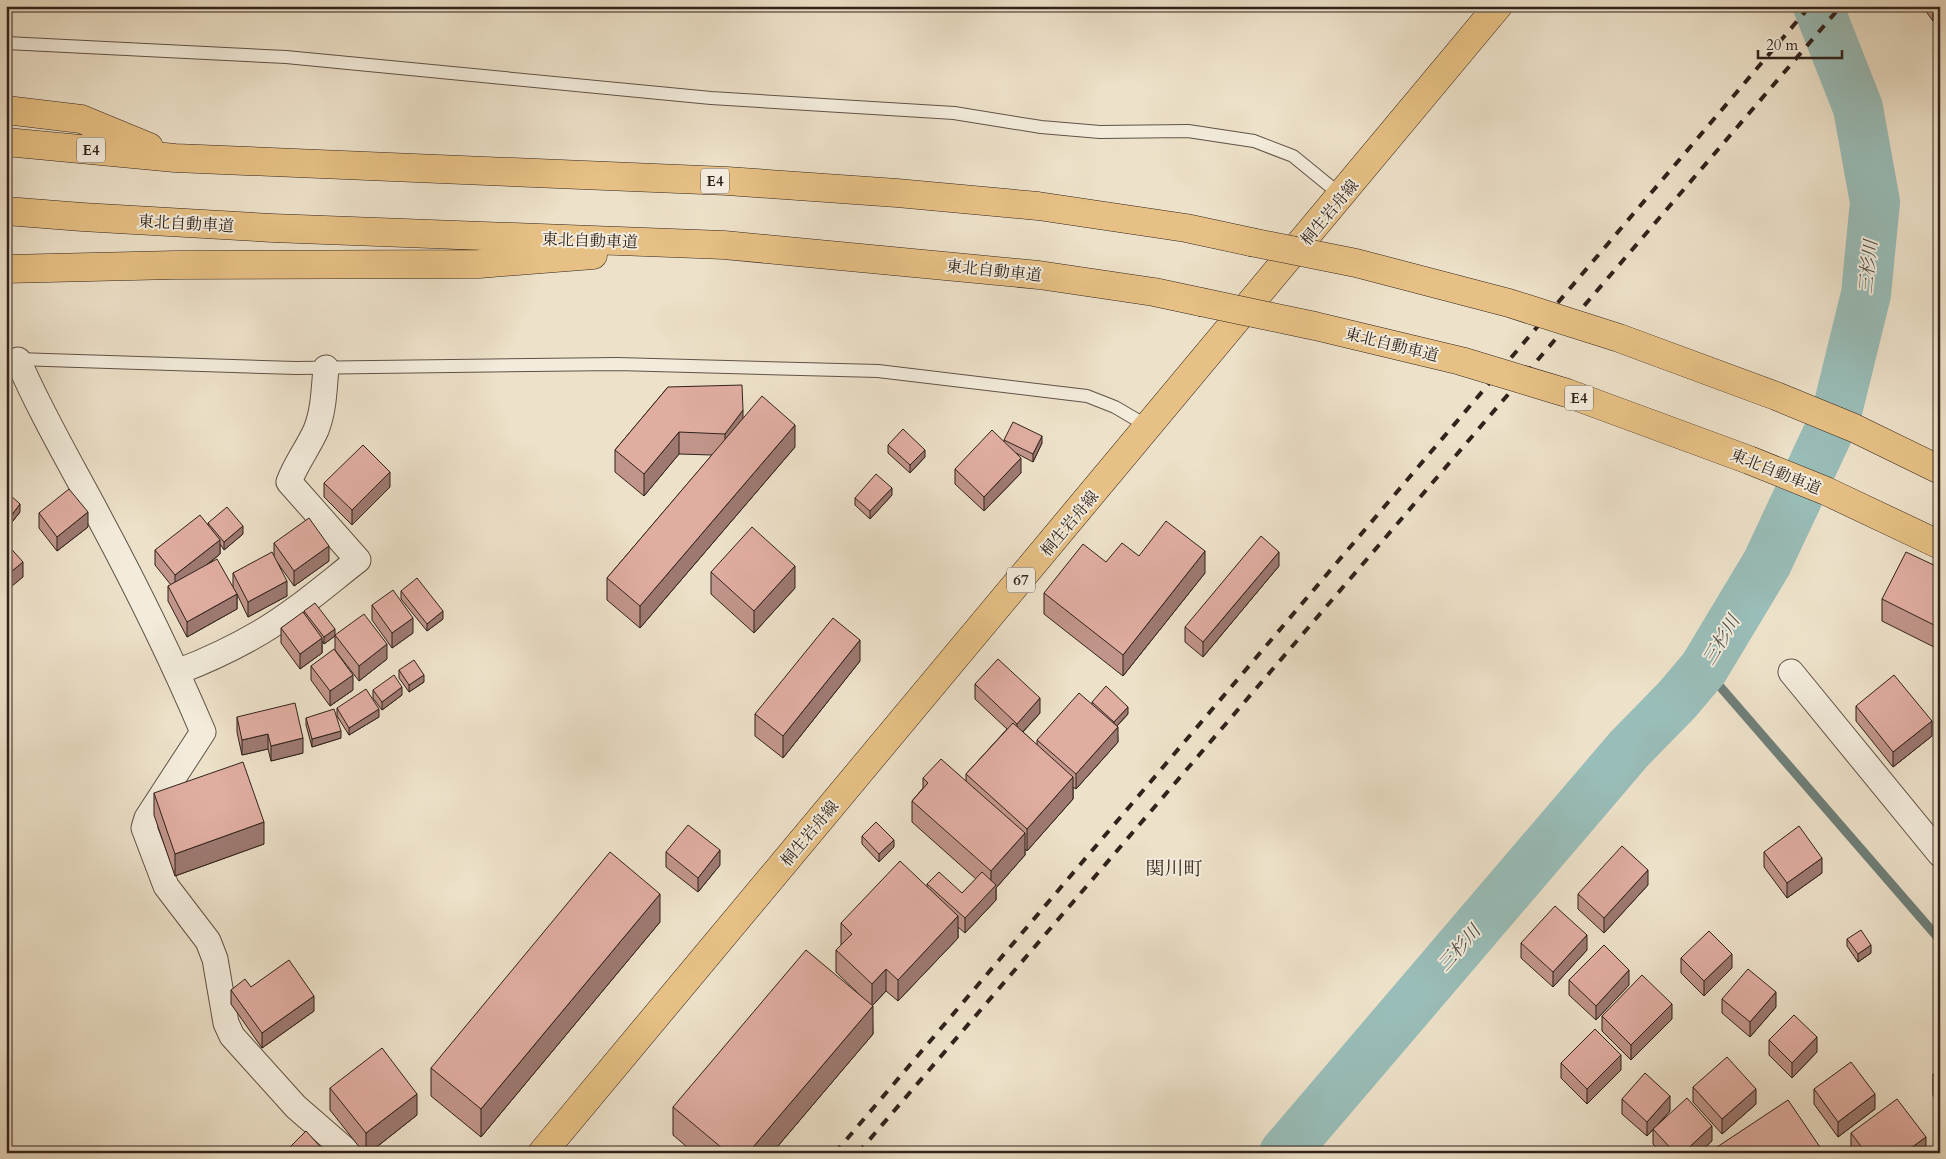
<svg xmlns="http://www.w3.org/2000/svg" width="1946" height="1159" viewBox="0 0 1946 1159" font-family="Cardo,'Noto Serif JP',serif">
	<rect width="100%" height="100%" fill="#ede1c9"/>
	<filter id="stains"><feTurbulence type="fractalNoise" baseFrequency=".004" numOctaves="4"/><feColorMatrix values="0 0 0 0 .2 0 0 0 0 .09 0 0 0 0 .02 0 0 0 .5 -.17"/></filter>
	<radialGradient id="worn" r=".72"><stop offset=".6" stop-color="#630" stop-opacity="0"/><stop offset="1" stop-color="#630" stop-opacity=".3"/></radialGradient>
	<g fill="none" stroke-linecap="round" stroke-linejoin="round">
		<path stroke="#6f7f79" stroke-width="9" d="M1704 668 1940 940"/>
		<path stroke="#99bdb8" stroke-width="50" d="M1284 1153 1629 749 1677 700 1704 668 1767 563 1836 416 1866 294 1875 202 1858 108 1818 6"/>
		<g stroke="#605246" stroke-width="14">
			<path id="service" d="M6 43 286 57 711 98 954 113 1041 127 1100 132 1188 131 1254 141 1293 156 1342 196
				M16 359 296 368 617 364 878 371 1087 396 1115 407 1149 427"/>
		</g>
		<g stroke="#605246" stroke-width="27">
			<path id="minor" d="M18 360C41 414 72 466 100 519 137 588 172 659 203 732L147 818 144 828 166 886 208 941 215 959 226 1023 232 1036 296 1107 349 1153
				M177 672C206 661 234 648 261 632 295 612 326 585 358 560L289 482C296 463 308 448 316 430 324 410 324 389 326 368
				M1791 672 1940 854"/>
		</g>
		<g stroke="#31221b" stroke-width="29">
			<path id="primary" d="M542 1153 1498 6"/>
		</g>
		<g stroke="#31221b" stroke-width="29">
			<path id="motorway" d="M6 110 81 119 149 147
				M6 142 175 158 727 181 897 193 1038 206 1186 228 1251 242
				M6 211 82 217 272 228 724 245 1039 275 1154 292 1201 302
				M6 269 175 265 479 264 593 255"/>
		</g>
		<use href="#service" stroke="#f3ecdc" stroke-width="12"/>
		<use href="#minor" stroke="#f3ecdc" stroke-width="25"/>
		<use href="#primary" stroke="#e6c084" stroke-width="28"/>
		<use href="#motorway" stroke="#e6c084" stroke-width="28"/>
		<path stroke="#31221b" stroke-width="4" stroke-dasharray="9 9" stroke-linecap="butt" d="M835 1153 1810 6
			M858 1153 1841 6"/>
		<g stroke="#31221b" stroke-width="29" stroke-linecap="butt">
			<path id="motorway-bridge" d="M1251 242 1356 263 1509 303 1619 338 1776 396 1854 428 1940 470
				M1201 302 1315 326 1461 361 1567 393 1749 460 1826 491 1940 545"/>
		</g>
		<use href="#motorway-bridge" stroke="#e6c084" stroke-width="28"/>
	</g>
	<path fill="#c1958a" stroke="#31221b" d="M1922 6H1940L1933 21Z
		M1940 49V74L1935 68V53Z
		M668 387 743 419 795 447 640 628 607 600V578L712 455 679 454 644 496 615 472V450Z
		M1004 440 1042 443 1033 462 1016 453 1021 473 984 511 955 484V469L1004 442Z
		M888 445 925 457 910 473 888 453Z
		M324 483 390 487 352 525 324 497Z
		M892 495 870 519 855 505V498Z
		M6 499 20 512 8 527 6 526Z
		M39 513 88 527 57 551 39 528Z
		M208 523 243 534 224 550 220 544V554L206 566 233 588V573L274 556V543L329 561 294 586 277 562 287 596 248 617 237 594V609L187 637 168 601V586L171 585 155 565V550L208 525Z
		M1139 556 1205 573 1123 676 1044 614V593L1106 562Z
		M1279 566 1203 657 1185 642V627Z
		M1940 568V650L1882 621V599Z
		M711 572 795 588 754 633 711 594Z
		M401 591 443 619 427 631 401 599Z
		M372 605 413 633 392 648 372 620Z
		M304 611 335 636 324 644 322 641V653L300 669 281 643V628L304 614Z
		M335 635 387 659 359 681 335 650Z
		M860 661 783 758 755 736V714Z
		M311 666 353 690 330 706 311 680Z
		M399 670 424 682 409 692 399 678Z
		M975 684 1040 713 1023 732 1037 745V740L1092 704V702L1128 714 1117 726 1118 742 1076 789 1073 787V799L1027 851 1025 849V855L996 888V900L965 933 958 927V938L898 1001 886 991 872 1006 873 1034 772 1153H694L673 1135V1107L865 1000 836 972V950L841 945V923L927 887V884L962 893 976 879 912 822V801L923 788V778L966 781V774L1007 729 975 699Z
		M373 690 402 695 382 710 373 698Z
		M1856 706 1932 736 1893 767 1856 721Z
		M337 708 379 717 349 735 337 716Z
		M237 717 303 753 271 761 268 749 242 755 237 732Z
		M306 718 341 738 312 747 306 725Z
		M154 793 264 844 175 876 154 815Z
		M862 836 894 847 879 862 862 844Z
		M666 852 720 865 698 892 666 867Z
		M1764 852 1822 873 1787 898 1764 867Z
		M1648 885 1604 933 1578 909V894Z
		M660 922 481 1137 431 1096V1068Z
		M1847 939 1871 953 1858 962 1847 946Z
		M1521 943 1587 950 1553 987 1521 958Z
		M1681 958 1732 968 1704 996 1681 973Z
		M1569 980 1629 985 1596 1020 1569 995Z
		M251 987 314 1011 262 1048 231 1004V990Z
		M1722 999 1776 1007 1750 1037 1722 1013Z
		M1602 1016 1672 1019 1631 1060 1602 1031Z
		M1769 1040 1817 1052 1792 1078 1769 1055Z
		M1561 1063 1621 1070 1587 1104 1561 1078Z
		M1940 1070V1108L1933 1095V1074Z
		M1693 1087 1756 1104 1722 1134 1693 1102Z
		M330 1088 417 1115 369 1153H364L330 1110Z
		M1814 1089 1875 1109 1838 1137 1814 1104Z
		M1622 1099 1670 1111 1660 1122 1712 1141 1699 1153H1661L1653 1144V1130L1647 1136 1622 1114Z
		M1851 1133 1926 1151 1924 1153H1854L1851 1148Z"/>
	<path fill="#9d7971" stroke="#31221b" d="M1933 6H1940V16L1933 21Z
		M743 410V432L725 455V434Z
		M795 425V447L640 628V606Z
		M679 432V454L644 496V474Z
		M1042 436V443L1033 462V454Z
		M925 450V457L910 473V465Z
		M1021 458V473L984 511V497Z
		M390 472V487L352 525V510Z
		M892 488V495L870 519V511Z
		M20 504V512L8 527V520Z
		M88 512V527L57 551V537Z
		M243 526V534L224 550V542Z
		M220 540V554L175 590V575Z
		M329 546V561L294 586V571Z
		M1205 551V573L1123 676V655Z
		M1279 552V566L1203 657V642Z
		M23 562V577L6 591V576Z
		M795 566V588L754 633V611Z
		M287 581V596L248 617V602Z
		M237 594V609L187 637V622Z
		M443 611V619L427 631V624Z
		M413 618V633L392 648V633Z
		M335 629V636L324 644V637Z
		M322 638V653L300 669V654Z
		M860 640V661L783 758V736Z
		M387 644V659L359 681V666Z
		M353 675V690L330 706V691Z
		M424 675V682L409 692V685Z
		M402 687V695L382 710V702Z
		M1040 698V713L1017 738V724Z
		M1128 707V714L1114 729V722Z
		M379 709V717L349 735V728Z
		M1932 721V736L1893 767V752Z
		M1118 727V742L1076 789V774Z
		M341 731V738L312 747V739Z
		M268 734V749L242 755V740Z
		M303 738V753L271 761V746Z
		M1073 777V799L1027 851V829Z
		M264 822V844L175 876V854Z
		M1025 833V855L996 888V900L965 933V918L991 890V871Z
		M894 840V847L879 862V854Z
		M720 850V865L698 892V878Z
		M1822 858V873L1787 898V883Z
		M1648 870V885L1604 933V918Z
		M660 894V922L481 1137V1109Z
		M958 916V938L898 1001V980Z
		M1587 935V950L1553 987V972Z
		M1871 945V953L1858 962V954Z
		M1732 954V968L1704 996V981Z
		M886 969V991L872 1006V984Z
		M1629 970V985L1596 1020V1006Z
		M1776 992V1007L1750 1037V1022Z
		M314 996V1011L262 1048V1033Z
		M1672 1004V1019L1631 1060V1045Z
		M873 1006V1034L772 1153H748Z
		M1817 1037V1052L1792 1078V1063Z
		M1621 1055V1070L1587 1104V1089Z
		M1756 1089V1104L1722 1134V1119Z
		M417 1094V1115L369 1153H366V1133Z
		M1875 1094V1109L1838 1137V1122Z
		M1670 1096V1111L1647 1136V1122Z
		M1712 1126V1141L1699 1153H1683Z
		M1926 1137V1151L1924 1153H1904Z"/>
	<path fill="#e0ada1" stroke="#31221b" d="M1940 49V59L1935 53Z
		M742 385 743 410 725 434 679 432 644 474 615 450 668 387Z
		M762 396 795 425 640 606 607 578Z
		M1013 422 1042 436 1033 454 1004 440Z
		M903 429 925 450 910 465 888 445Z
		M992 430 1021 458 984 497 955 469Z
		M363 445 390 472 352 510 324 483Z
		M876 474 892 488 870 511 855 498Z
		M69 489 88 512 57 537 39 513Z
		M10 495 20 504 8 520 6 519V499Z
		M227 507 243 526 224 542 208 523Z
		M200 515 220 540 175 575 155 550Z
		M309 518 329 546 294 571 274 543Z
		M1166 521 1205 551 1123 655 1044 593 1083 544 1106 562 1122 543 1139 556Z
		M752 527 795 566 754 611 711 572Z
		M1261 536 1279 552 1203 642 1185 627Z
		M6 543 23 562 6 576Z
		M272 552 287 581 248 602 233 573Z
		M1906 552 1940 568V628L1882 599Z
		M217 559 237 594 187 622 168 586Z
		M417 578 443 611 427 624 401 591Z
		M393 590 413 618 392 633 372 605Z
		M315 603 335 629 324 637 304 611Z
		M303 612 322 638 300 654 281 628Z
		M364 614 387 644 359 666 335 635Z
		M833 618 860 640 783 736 755 714Z
		M334 649 353 675 330 691 311 666Z
		M998 659 1040 698 1017 724 975 684Z
		M414 660 424 675 409 685 399 670Z
		M394 675 402 687 382 702 373 690Z
		M1894 675 1932 721 1893 752 1856 706Z
		M1106 686 1128 707 1114 722 1092 702Z
		M366 689 379 709 349 728 337 708Z
		M1079 693 1118 727 1076 774 1037 740Z
		M295 703 303 738 271 746 268 734 242 740 237 717Z
		M334 709 341 731 312 739 306 718Z
		M1013 723 1073 777 1027 829 966 774Z
		M941 759 1025 833 991 871 912 801 928 783 923 778Z
		M243 762 264 822 175 854 154 793Z
		M876 822 894 840 879 854 862 836Z
		M688 825 720 850 698 878 666 852Z
		M1799 826 1822 858 1787 883 1764 852Z
		M1622 846 1648 870 1604 918 1578 894Z
		M610 852 660 894 481 1109 431 1068Z
		M900 861 958 916 898 980 886 969 872 984 836 950 852 934 841 923Z
		M939 872 962 893 982 872 996 885 965 918 927 884Z
		M1555 906 1587 935 1553 972 1521 943Z
		M1861 930 1871 945 1858 954 1847 939Z
		M1709 931 1732 954 1704 981 1681 958Z
		M1604 945 1629 970 1596 1006 1569 980Z
		M806 950 873 1006 748 1153H728L673 1107Z
		M289 960 314 996 262 1033 231 990 245 979 251 987Z
		M1748 969 1776 992 1750 1022 1722 999Z
		M1642 975 1672 1004 1631 1045 1602 1016Z
		M1794 1015 1817 1037 1792 1063 1769 1040Z
		M1595 1029 1621 1055 1587 1089 1561 1063Z
		M382 1048 417 1094 366 1133 330 1088Z
		M1727 1057 1756 1089 1722 1119 1693 1087Z
		M1851 1062 1875 1094 1838 1122 1814 1089Z
		M1940 1070V1086L1933 1074Z
		M1645 1073 1670 1096 1647 1122 1622 1099Z
		M1687 1098 1712 1126 1683 1153H1675L1653 1129Z
		M1897 1099 1926 1137 1904 1153H1866L1851 1133Z
		M1788 1100 1824 1153H1708Z
		M306 1131 326 1153H284Z"/>
	<g text-anchor="middle" stroke-width="4" stroke-linejoin="round" paint-order="stroke">
		<g fill="#f3ecdc" stroke="#6b5f55" stroke-width="1">
			<rect x="77" y="137.5" width="28" height="25" rx="4"/>
			<rect x="701" y="168.5" width="28" height="25" rx="4"/>
			<rect x="1565" y="385.5" width="28" height="25" rx="4"/>
			<rect x="1007" y="567.5" width="28" height="25" rx="4"/>
		</g>
		<g font-size="15" font-weight="bold" fill="#31221b">
			<text x="91" y="155">E4</text>
			<text x="715" y="186">E4</text>
			<text x="1579" y="403">E4</text>
			<text x="1021" y="585">67</text>
		</g>
		<g font-size="16" fill="#31221b" stroke="#f3ecdc">
			<text transform="translate(1329 212) rotate(-50)" y="6">桐生岩舟線</text>
			<text transform="translate(186 223) rotate(3)" y="6">東北自動車道</text>
			<text transform="translate(590 240) rotate(2)" y="6">東北自動車道</text>
			<text transform="translate(994 270) rotate(6)" y="6">東北自動車道</text>
			<text transform="translate(1392 344) rotate(14)" y="6">東北自動車道</text>
			<text transform="translate(1776 471) rotate(22)" y="6">東北自動車道</text>
			<text transform="translate(1069 523) rotate(-50)" y="6">桐生岩舟線</text>
			<text transform="translate(809 833) rotate(-50)" y="6">桐生岩舟線</text>
		</g>
		<g font-size="18" font-style="italic" fill="#50504a" stroke="#f3ecdc">
			<text transform="translate(1868 267) rotate(-84)" y="6">三杉川</text>
			<text transform="translate(1721 640) rotate(-59)" y="6">三杉川</text>
			<text transform="translate(1459 948) rotate(-49)" y="6">三杉川</text>
		</g>
		<g font-size="19" fill="#31221b" stroke="#f3ecdc">
			<text x="1174" y="875">関川町</text>
		</g>
	</g>
	<rect width="1946" height="1159" fill="none" stroke="#ede1c9" stroke-width="25"/>
	<rect x="8" y="8" width="1931" height="1144" fill="none" stroke="#31221b" stroke-width="2.5"/>
	<rect x="12" y="12" width="1921" height="1134" fill="none" stroke="#31221b"/>
	<path d="M1758 50v8h84v-8" fill="none" stroke="#31221b" stroke-width="2.5"/>
	<text x="1766" y="50" font-size="15" fill="#31221b" stroke="#f3ecdc" stroke-width="4" paint-order="stroke">20 m</text>
	<rect width="100%" height="100%" filter="url(#stains)"/>
	<rect width="100%" height="100%" fill="url(#worn)"/>
</svg>
